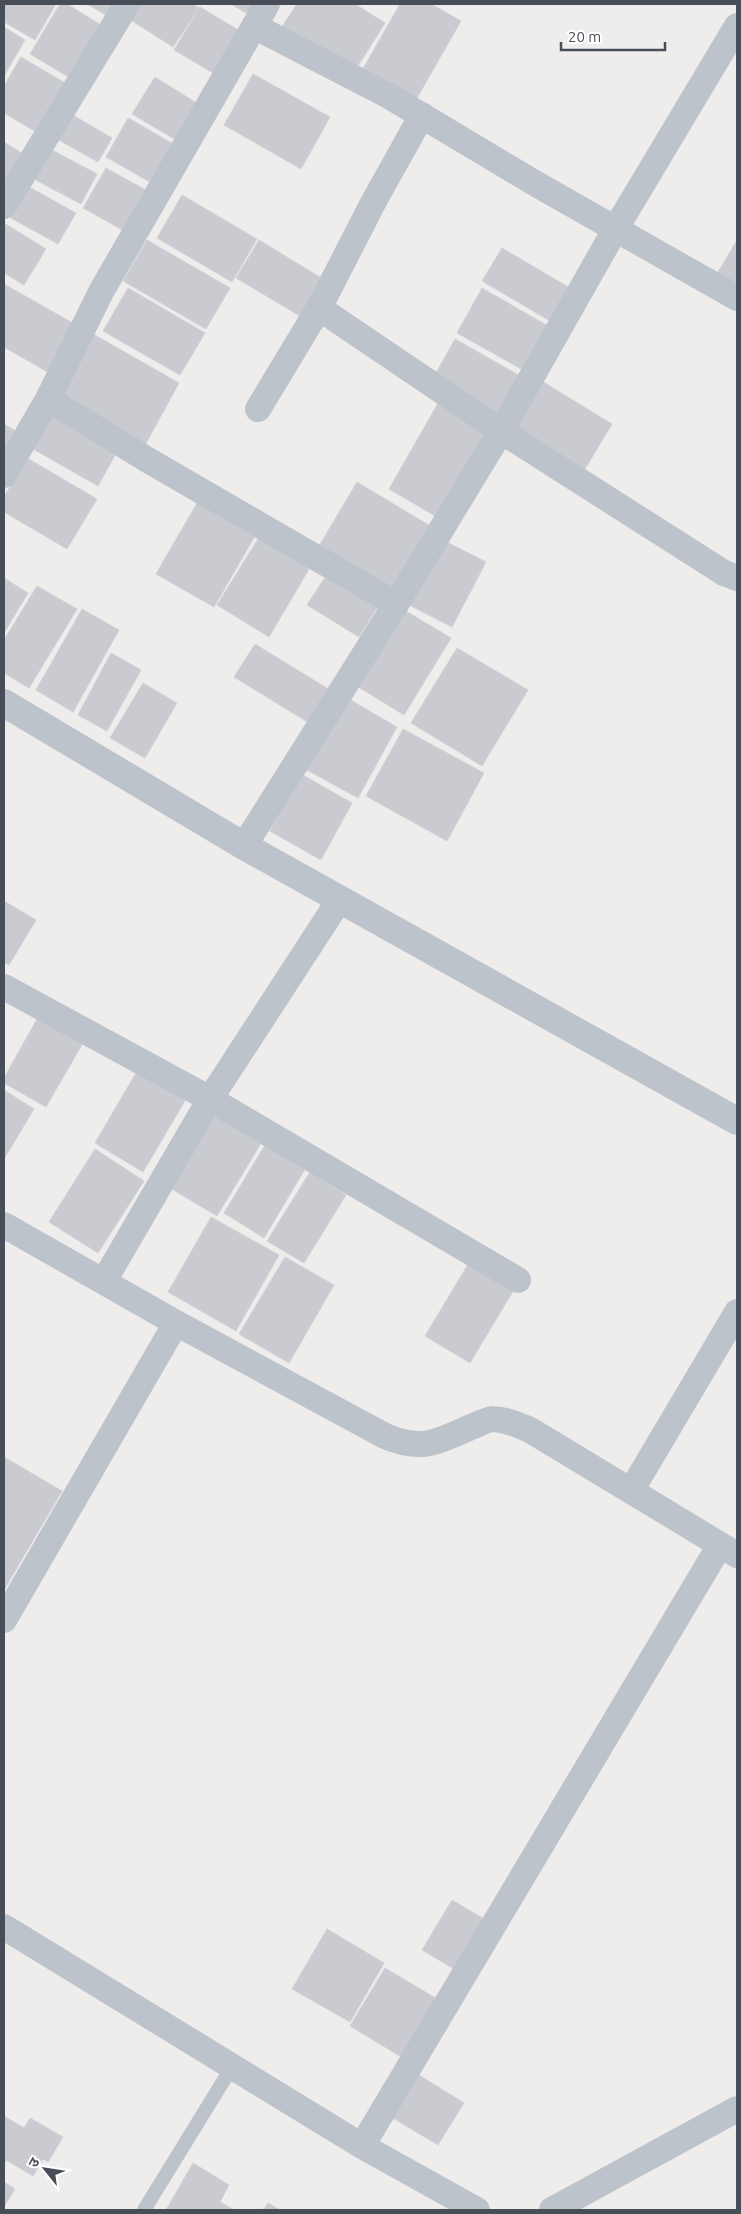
<svg xmlns="http://www.w3.org/2000/svg" width="741" height="2214" viewBox="0 0 741 2214" font-family="Ubuntu,'Noto Sans Devanagari',sans-serif">
	<rect width="100%" height="100%" fill="#efecec"/>
	<path fill="#cacbd0" stroke="#d1d2d7" d="M4 4H56L35 40 4 22Z
		M60 4H67L109 30 77 82 30 54Z
		M87 4H122L113 19Z
		M134 4H192L199 8 173 47 126 17Z
		M231 4H261L253 17Z
		M297 4H355L385 23 353 74 281 28Z
		M400 4H431L461 21 413 105 360 74Z
		M200 7 245 34 220 77 174 50Z
		M4 27 25 40 4 76Z
		M21 57 72 87 43 136 4 113V86Z
		M253 74 330 117 301 169 224 125Z
		M155 77 203 107 181 143 132 114Z
		M71 114 112 138 98 162 57 139Z
		M128 118 177 146 155 185 106 157Z
		M4 142 28 157 4 197Z
		M48 148 97 174 81 204 32 178Z
		M106 168 151 193 128 233 83 208Z
		M29 187 76 213 58 244 11 218Z
		M182 195 257 239 232 282 157 238Z
		M4 223 46 249 24 285 4 273Z
		M147 240 230 288 206 329 123 281Z
		M259 240 328 282 305 319 236 278Z
		M737 240V293L714 279Z
		M502 248 570 288 550 321 482 281Z
		M4 284 78 326 51 374 4 347Z
		M128 288 205 333 180 375 103 331Z
		M482 288 548 326 523 370 457 333Z
		M93 334 179 383 144 447 57 398Z
		M455 339 522 377 498 420 431 382Z
		M535 377 612 424 585 469 508 421Z
		M441 398 495 429 442 520 389 489Z
		M46 409 118 450 98 486 26 445Z
		M4 424 19 433 4 458Z
		M27 458 97 499 67 549 4 512V497Z
		M357 482 432 527 394 591 319 546Z
		M197 503 255 536 214 607 156 574Z
		M261 534 312 564 269 637 217 605Z
		M443 540 486 562 452 627 409 605Z
		M329 571 380 603 359 637 307 605Z
		M4 578 28 593 4 633Z
		M37 586 77 609 29 688 4 673V640Z
		M399 607 451 638 404 715 352 683Z
		M82 609 119 630 73 712 36 690Z
		M255 644 330 690 309 723 234 677Z
		M457 648 528 690 482 766 411 723Z
		M111 653 141 670 107 731 78 715Z
		M143 683 177 703 145 758 110 738Z
		M347 698 397 727 358 798 307 770Z
		M403 729 484 773 447 841 366 796Z
		M301 774 352 803 321 860 270 831Z
		M4 901 36 920 9 965 4 962Z
		M42 1010 87 1036 46 1107 4 1083V1078Z
		M140 1066 189 1094 143 1172 95 1143Z
		M4 1090 34 1109 4 1159Z
		M217 1108 265 1137 217 1216 170 1188Z
		M268 1140 308 1164 264 1238 224 1213Z
		M95 1149 144 1181 98 1253 49 1222Z
		M310 1172 346 1195 304 1263 267 1241Z
		M211 1217 279 1255 236 1331 168 1292Z
		M285 1257 334 1285 289 1363 239 1334Z
		M470 1261 515 1288 470 1363 425 1336Z
		M4 1457 62 1491 4 1590Z
		M452 1900 491 1923 461 1973 422 1950Z
		M327 1929 384 1963 350 2022 292 1989Z
		M385 1968 444 2003 408 2061 350 2026Z
		M419 2075 464 2103 438 2145 393 2118Z
		M4 2116 24 2128 30 2118 63 2137 48 2162 43 2159 33 2176 6 2160 4 2164Z
		M193 2163 229 2185 220 2202 234 2210H166Z
		M4 2182 15 2189 4 2207Z
		M268 2203 280 2210H263Z"/>
	<g fill="none" stroke-linecap="round" stroke-linejoin="round">
		<path stroke="#bcc3ca" stroke-width="14" d="M144 2210 232 2067"/>
		<path stroke="#bcc3ca" stroke-width="26" d="M254 26 389 96 538 185 737 298
			M4 206 127 4
			M319 308 501 431 724 573 737 578
			M48 399 146 459 396 604
			M258 409 319 308 374 201 422 115
			M4 475 48 399 102 290 267 4
			M244 846 396 604 501 431 616 228 737 26
			M4 987 210 1099 518 1280
			M4 1225 176 1323 385 1436C422 1452 436 1442 471 1427 477 1425 485 1420 492 1419 506 1419 518 1425 530 1430L737 1555
			M104 1281 210 1099 340 899
			M631 1491 737 1312
			M4 1620 176 1323
			M4 1927 362 2146 477 2210
			M362 2146 720 1545
			M552 2210 737 2109"/>
		<path stroke="#bcc3ca" stroke-width="28" d="M4 703 244 846 737 1121"/>
	</g>
	<rect width="741" height="2214" fill="none" stroke="#474e57" stroke-width="10"/>
	<g transform="translate(45 2169) rotate(300)" stroke="#ffffff" stroke-width="4" paint-order="stroke">
	<path d="M0-4L9 19L0 12L-9 19Z" fill="#474e57"/>
	<text y="-8" font-size="14" font-weight="bold" text-anchor="middle" fill="#474e57">उ</text>
	</g>
	<path d="M561 42v8h104v-8" fill="none" stroke="#474e57" stroke-width="2.5"/>
	<text x="568" y="42" font-size="15" fill="#474e57" stroke="#ffffff" stroke-width="4" paint-order="stroke">20 m</text>
</svg>
